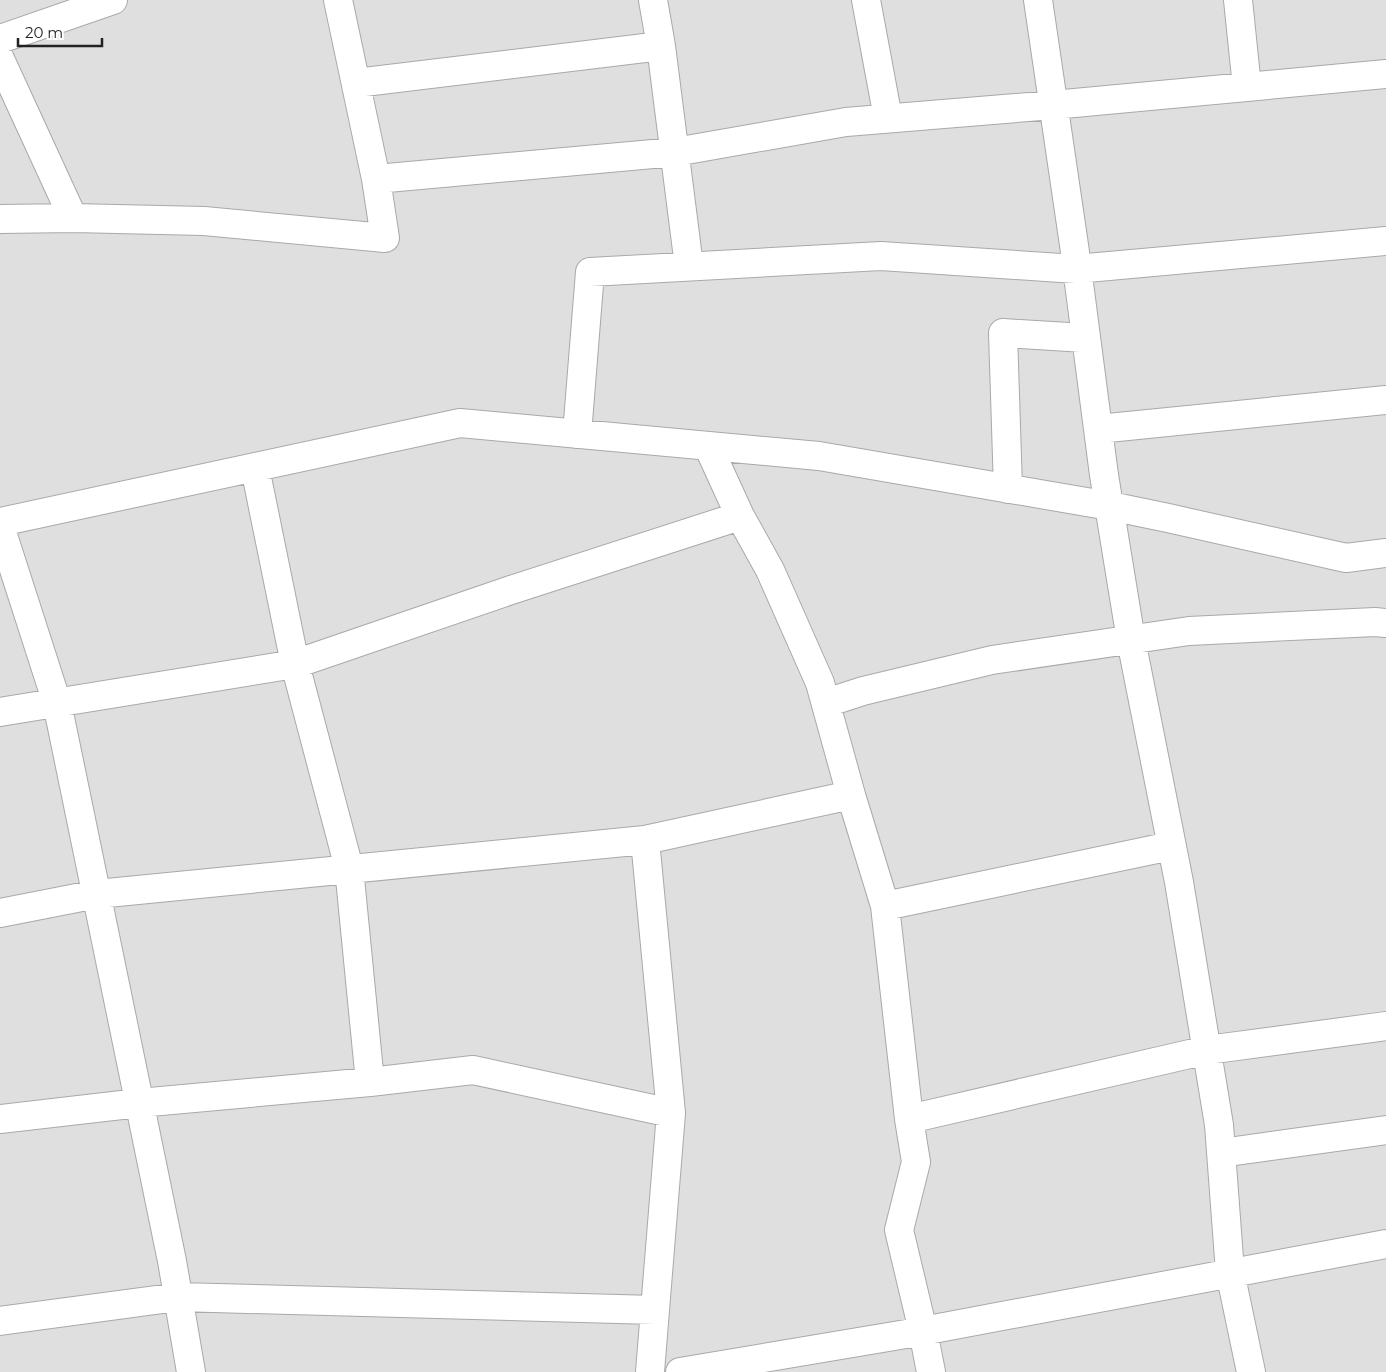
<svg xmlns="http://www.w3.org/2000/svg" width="1386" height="1372" viewBox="0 0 1386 1372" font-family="Montserrat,sans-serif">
	<rect width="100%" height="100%" fill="#f2efe9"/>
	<path fill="#e0dfdf" d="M0 0H1386V1372H0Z"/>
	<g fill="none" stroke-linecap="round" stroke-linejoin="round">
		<g stroke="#a9a9a9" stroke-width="30">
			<path id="minor" d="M653 0 661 46 689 266
				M866 0 888 118
				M1038 0 1074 245 1104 475 1131 640 1179 882 1219 1125 1230 1272 1251 1372
				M1238 0 1247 87
				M0 39 113 0
				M0 59 73 218 0 219
				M356 83 661 46
				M376 179 675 152 846 122 1053 105 1386 74
				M73 218 204 221 385 238 376 179 338 0
				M1098 429 1386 400
				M577 434 590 272 881 256 1076 269 1386 241
				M255 468 295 664 349 868 370 1082
				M1008 489 1003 333 1085 338
				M0 522 460 423 819 456 1110 506 1168 518 1346 558 1386 553
				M0 526 57 703 172 1261 191 1372
				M826 703 863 691 992 660 1189 631 1375 622 1386 623
				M0 712 295 664 511 590 740 516 708 446
				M851 795 885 906 1171 846
				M645 840 851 795 820 683 770 570 740 516
				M885 906 909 1119 916 1162 899 1230 923 1331 931 1372
				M0 913 97 894 645 840 671 1113 473 1070 370 1082 139 1103 0 1119
				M909 1119 1207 1050 1386 1026
				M1221 1153 1386 1130
				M655 1310 671 1113
				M0 1321 178 1297 655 1310 650 1372
				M680 1372 912 1333 1386 1244"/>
		</g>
		<use href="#minor" stroke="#fff" stroke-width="28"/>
	</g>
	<path d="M18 38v8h84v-8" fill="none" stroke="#222222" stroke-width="2.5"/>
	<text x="25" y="38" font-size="15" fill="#222222" stroke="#ffffff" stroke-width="4" paint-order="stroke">20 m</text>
</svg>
